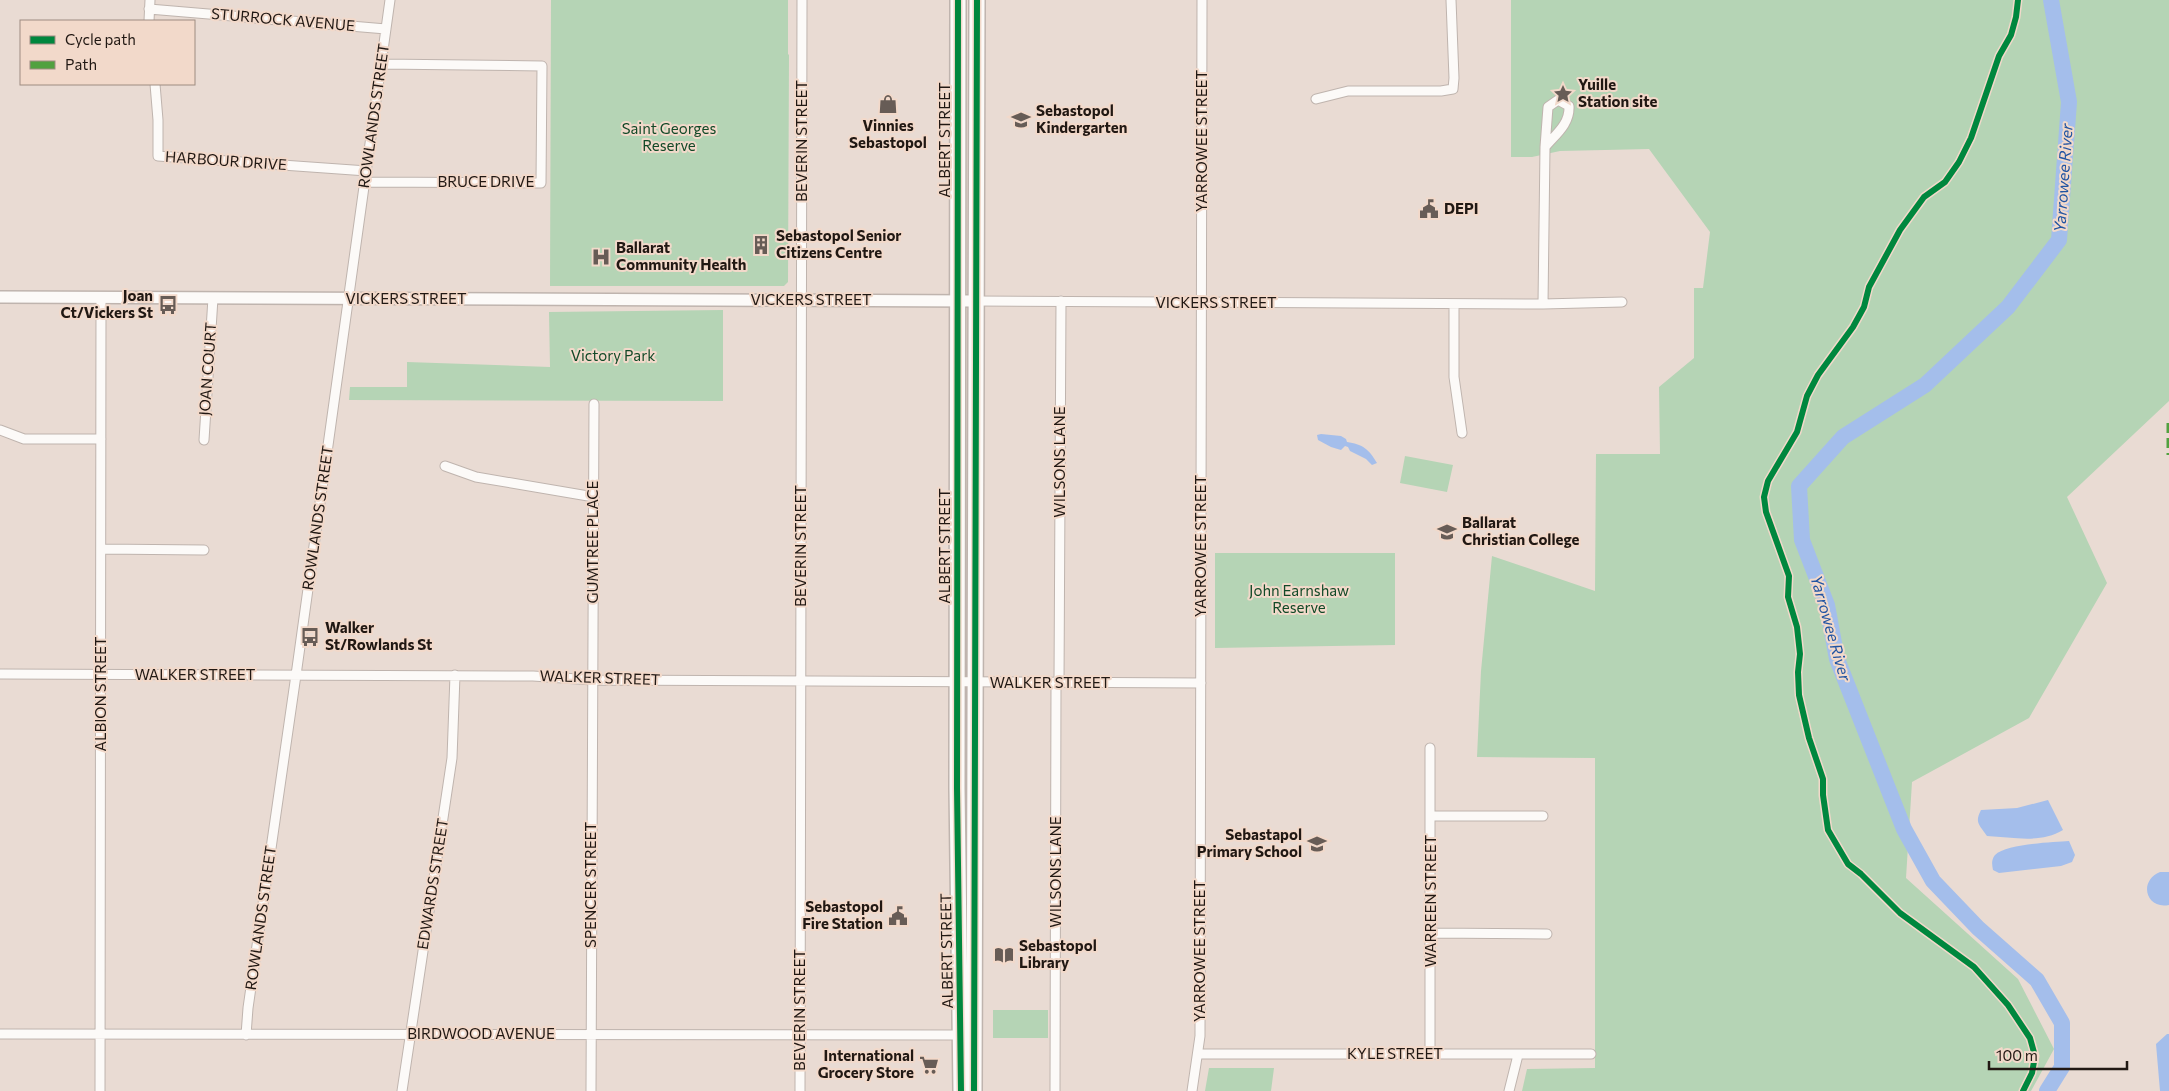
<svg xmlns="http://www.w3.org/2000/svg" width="2169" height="1091" viewBox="0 0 2169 1091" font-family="Commissioner,sans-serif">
	<rect width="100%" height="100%" fill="#e9dbd3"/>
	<path fill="#b5d4b5" d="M551 0H788V54L789 55 788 282 784 286H550Z
		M1511 0H2169V401L2067 497 2107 583 2029 718 1912 782 1906 878 2018 979 2054 1049 2031 1091H1522L1527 1069 1595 1068V758L1477 757 1481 671 1492 556 1595 591 1596 454H1660L1659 387 1694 358V288H1703L1710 232 1649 149 1560 151 1532 157H1511Z
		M723 310V401L349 400 350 387H407V362L550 367 549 312Z
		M1405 456 1453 465 1447 492 1400 483Z
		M1215 553H1395V645L1215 648Z
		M993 1010H1048V1038H993Z
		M1209 1068H1274L1271 1091H1205Z"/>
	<path fill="#a4beeb" d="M1321 434 1341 436 1346 439 1347 442C1362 444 1369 449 1377 463L1372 465 1366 459 1350 451 1348 447 1345 446 1341 450 1331 447 1318 440 1317 435Z
		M2048 800 2063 830C2040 844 2013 837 1987 836 1980 825 1974 823 1981 810L2017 808Z
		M2069 841 2075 855 2072 862 2061 866 1999 873 1993 870C1992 865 1991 860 1995 855 2006 844 2053 842 2069 841Z
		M2160 872H2169V905C2146 910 2138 881 2160 872Z
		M2167 1034H2169V1091H2160L2156 1044Z"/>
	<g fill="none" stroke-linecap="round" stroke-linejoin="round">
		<path stroke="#a4beeb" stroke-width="16" d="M2047 1091 2062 1067V1023L2037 980 1978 928 1933 881 1904 829 1837 659 1827 605 1802 540 1799 486 1843 437 1925 385 2008 307 2059 240 2069 102 2051 0"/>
		<g stroke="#bfb4ae" stroke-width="11">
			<path id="street" d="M149 9 386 29
				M149 21 150 0
				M155 84 158 120V156L367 171
				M1316 99 1348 91H1441L1453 89 1454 78 1451 0
				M366 182 541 183 542 66 382 64
				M976 301 1543 304 1622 302
				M1454 304V377L1462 433
				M1543 304 1545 147 1548 107 1558 100 1569 106C1570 124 1556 134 1545 147
				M0 430 24 439H101
				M204 440 213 298
				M445 466 476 477 594 497
				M101 549 204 550
				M0 674 533 676 592 680 1201 683
				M1059 683 1061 301
				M1431 816H1543
				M1431 933 1547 934
				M0 1034 961 1035
				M246 1035 248 1008 297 668 390 0
				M1199 1054H1591
				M1430 1054V748
				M100 1091 101 297
				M402 1091 452 758 455 675
				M591 1091 594 404
				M800 1091 802 0
				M1055 1091 1056 683
				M1192 1091 1200 1036 1202 0
				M1509 1091 1518 1055"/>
		</g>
		<g stroke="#bfb4ae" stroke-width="14">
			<path id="secondary" d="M0 297 976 301"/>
		</g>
		<g stroke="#bfb4ae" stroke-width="18">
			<path id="highway" d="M958 0 957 788 961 1091
				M974 1091 977 0"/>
		</g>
		<use href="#street" stroke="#fcfaf8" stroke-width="9"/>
		<use href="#secondary" stroke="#fcfaf8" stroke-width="11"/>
		<use href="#highway" stroke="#fcfaf8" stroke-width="15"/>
		<path stroke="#50a13f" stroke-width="5" stroke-dasharray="10 5" stroke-linecap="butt" d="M2169 423V455"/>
		<g stroke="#f2d9ca" stroke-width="9">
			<path id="cycleway" d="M958 0 957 788 961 1091
				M2018 0 2016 17 2011 35 1999 56 1971 138 1959 162 1945 182 1924 197 1900 230 1869 287 1864 307 1853 327 1818 375 1807 396 1797 432 1768 481 1764 497 1766 512 1789 576 1788 597 1797 627 1800 654 1798 672 1799 695 1809 738 1823 779V795L1828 830 1848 864 1861 874 1900 913 1974 967 2008 1005 2030 1038 2035 1056 2032 1073 2023 1091
				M974 1091 977 0"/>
		</g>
		<use href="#cycleway" stroke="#00873e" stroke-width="6"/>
	</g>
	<defs>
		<g id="sight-bare" transform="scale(1.5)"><path d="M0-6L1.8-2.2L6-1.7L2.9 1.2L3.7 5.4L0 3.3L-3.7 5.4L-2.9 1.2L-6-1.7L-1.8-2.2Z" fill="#675c56" stroke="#f2d9ca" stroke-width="2.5" paint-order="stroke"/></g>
		<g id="shop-bare" transform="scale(1.5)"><path d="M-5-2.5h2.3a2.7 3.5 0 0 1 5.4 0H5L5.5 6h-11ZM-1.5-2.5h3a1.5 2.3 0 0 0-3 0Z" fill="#675c56" stroke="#f2d9ca" stroke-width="2.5" paint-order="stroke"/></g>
		<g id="school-bare" transform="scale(1.5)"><path d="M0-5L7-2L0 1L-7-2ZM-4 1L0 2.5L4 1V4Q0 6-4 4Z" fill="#675c56" stroke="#f2d9ca" stroke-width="2.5" paint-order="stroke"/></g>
		<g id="civic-bare" transform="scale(1.5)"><path d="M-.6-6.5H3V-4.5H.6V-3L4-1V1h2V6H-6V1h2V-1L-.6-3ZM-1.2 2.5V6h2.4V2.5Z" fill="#675c56" stroke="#f2d9ca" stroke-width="2.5" paint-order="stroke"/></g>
		<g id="building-bare" transform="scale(1.5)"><path d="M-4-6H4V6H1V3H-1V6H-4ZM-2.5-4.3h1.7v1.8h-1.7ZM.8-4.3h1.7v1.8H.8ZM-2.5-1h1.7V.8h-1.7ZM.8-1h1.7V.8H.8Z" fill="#675c56" stroke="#f2d9ca" stroke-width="2.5" paint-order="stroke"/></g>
		<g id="hospital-bare" transform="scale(1.5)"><path d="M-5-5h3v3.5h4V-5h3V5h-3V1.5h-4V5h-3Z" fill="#675c56" stroke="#f2d9ca" stroke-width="2.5" paint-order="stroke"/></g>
		<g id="bus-bare" transform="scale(1.5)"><path d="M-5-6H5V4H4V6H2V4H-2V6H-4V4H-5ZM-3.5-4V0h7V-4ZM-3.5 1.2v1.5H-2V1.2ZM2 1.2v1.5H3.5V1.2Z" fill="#675c56" stroke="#f2d9ca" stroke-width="2.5" paint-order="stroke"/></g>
		<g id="library-bare" transform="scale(1.5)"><path d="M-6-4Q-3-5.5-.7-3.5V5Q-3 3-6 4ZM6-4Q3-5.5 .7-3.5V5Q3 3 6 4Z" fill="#675c56" stroke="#f2d9ca" stroke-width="2.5" paint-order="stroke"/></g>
		<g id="supermarket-bare" transform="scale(1.5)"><path d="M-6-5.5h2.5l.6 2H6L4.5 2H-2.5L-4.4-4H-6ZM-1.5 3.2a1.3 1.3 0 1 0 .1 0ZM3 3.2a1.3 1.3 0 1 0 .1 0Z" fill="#675c56" stroke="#f2d9ca" stroke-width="2.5" paint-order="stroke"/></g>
	</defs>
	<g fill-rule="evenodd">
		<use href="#sight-bare" x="1563" y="94"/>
		<use href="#shop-bare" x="888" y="104"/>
		<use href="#school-bare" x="1021" y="120"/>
		<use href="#civic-bare" x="1429" y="209"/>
		<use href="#building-bare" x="761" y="245"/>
		<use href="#hospital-bare" x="601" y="257"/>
		<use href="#bus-bare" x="168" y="305"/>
		<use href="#school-bare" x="1447" y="532"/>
		<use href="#bus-bare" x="310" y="637"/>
		<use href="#school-bare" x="1317" y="844"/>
		<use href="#civic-bare" x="898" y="916"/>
		<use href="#library-bare" x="1004" y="955"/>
		<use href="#supermarket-bare" x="929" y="1065"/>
	</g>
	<g text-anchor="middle" stroke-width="4" stroke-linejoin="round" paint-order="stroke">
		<g font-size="15" fill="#211813" stroke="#f2d9ca">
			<text transform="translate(283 20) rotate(5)" y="5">STURROCK AVENUE</text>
			<text transform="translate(374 116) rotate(-82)" y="5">ROWLANDS STREET</text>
			<text transform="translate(945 140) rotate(-90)" y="5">ALBERT STREET</text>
			<text transform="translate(802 141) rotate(-90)" y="5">BEVERIN STREET</text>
			<text transform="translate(1202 141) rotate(-90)" y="5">YARROWEE STREET</text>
			<text transform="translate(226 161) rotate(4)" y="5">HARBOUR DRIVE</text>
			<text x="486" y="187">BRUCE DRIVE</text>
			<text x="406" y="304">VICKERS STREET</text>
			<text x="811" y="305">VICKERS STREET</text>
			<text x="1216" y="308">VICKERS STREET</text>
			<text transform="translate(208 369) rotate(-86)" y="5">JOAN COURT</text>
			<text transform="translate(1060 462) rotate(-90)" y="5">WILSONS LANE</text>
			<text transform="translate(318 518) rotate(-82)" y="5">ROWLANDS STREET</text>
			<text transform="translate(593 542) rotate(-90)" y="5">GUMTREE PLACE</text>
			<text transform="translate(801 546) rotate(-90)" y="5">BEVERIN STREET</text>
			<text transform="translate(945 546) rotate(-90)" y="5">ALBERT STREET</text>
			<text transform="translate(1201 546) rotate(-90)" y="5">YARROWEE STREET</text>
			<text x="195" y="680">WALKER STREET</text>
			<text transform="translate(600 678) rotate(2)" y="5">WALKER STREET</text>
			<text x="1050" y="688">WALKER STREET</text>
			<text transform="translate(101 694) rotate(-90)" y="5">ALBION STREET</text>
			<text transform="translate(1056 872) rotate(-90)" y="5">WILSONS LANE</text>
			<text transform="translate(433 884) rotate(-81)" y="5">EDWARDS STREET</text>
			<text transform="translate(591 885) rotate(-90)" y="5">SPENCER STREET</text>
			<text transform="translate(1431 901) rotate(-90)" y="5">WARREEN STREET</text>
			<text transform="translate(261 918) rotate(-82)" y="5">ROWLANDS STREET</text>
			<text transform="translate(947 951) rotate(-91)" y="5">ALBERT STREET</text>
			<text transform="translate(1200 951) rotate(-90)" y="5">YARROWEE STREET</text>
			<text transform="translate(800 1010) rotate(-90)" y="5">BEVERIN STREET</text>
			<text x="481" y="1039">BIRDWOOD AVENUE</text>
			<text x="1395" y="1059">KYLE STREET</text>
		</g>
		<g font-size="15" font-weight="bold" fill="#211813" stroke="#f2d9ca" text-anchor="start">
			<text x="1578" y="90">Yuille<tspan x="1578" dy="17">Station site</tspan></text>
			<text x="1036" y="116">Sebastopol<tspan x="1036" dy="17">Kindergarten</tspan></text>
			<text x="888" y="131" text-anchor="middle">Vinnies<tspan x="888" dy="17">Sebastopol</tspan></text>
			<text x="1444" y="214">DEPI</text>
			<text x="776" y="241">Sebastopol Senior<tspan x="776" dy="17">Citizens Centre</tspan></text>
			<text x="616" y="253">Ballarat<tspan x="616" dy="17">Community Health</tspan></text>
			<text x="153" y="301" text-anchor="end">Joan<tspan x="153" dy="17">Ct/Vickers St</tspan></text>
			<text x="1462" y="528">Ballarat<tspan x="1462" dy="17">Christian College</tspan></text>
			<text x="325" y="633">Walker<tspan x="325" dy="17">St/Rowlands St</tspan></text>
			<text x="1302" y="840" text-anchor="end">Sebastapol<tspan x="1302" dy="17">Primary School</tspan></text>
			<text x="883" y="912" text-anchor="end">Sebastopol<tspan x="883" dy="17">Fire Station</tspan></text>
			<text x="1019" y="951">Sebastopol<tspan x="1019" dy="17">Library</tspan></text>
			<text x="914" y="1061" text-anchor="end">International<tspan x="914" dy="17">Grocery Store</tspan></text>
		</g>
		<g font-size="15" fill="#114927" stroke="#f2d9ca">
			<text x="669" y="134">Saint Georges<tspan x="669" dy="17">Reserve</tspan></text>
			<text x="613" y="361">Victory Park</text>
			<text x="1299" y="596">John Earnshaw<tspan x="1299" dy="17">Reserve</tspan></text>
		</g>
		<g font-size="16" font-style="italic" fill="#2154a2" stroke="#f2d9ca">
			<text transform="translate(2063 178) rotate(-86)" y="6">Yarrowee River</text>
			<text transform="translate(1831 628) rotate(74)" y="6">Yarrowee River</text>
		</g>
	</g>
	<rect x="20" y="20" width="175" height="65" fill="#f2d9ca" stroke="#9e8c81"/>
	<rect x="30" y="36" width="25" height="8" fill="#00873e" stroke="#9e8c81"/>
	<text x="65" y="45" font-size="15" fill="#211813">Cycle path</text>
	<rect x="30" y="61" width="25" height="8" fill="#50a13f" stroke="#9e8c81"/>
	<text x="65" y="70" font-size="15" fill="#211813">Path</text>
	<path d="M1989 1061v8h138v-8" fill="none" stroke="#211813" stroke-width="2.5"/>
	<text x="1996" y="1061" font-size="15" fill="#211813" stroke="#f2d9ca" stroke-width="4" paint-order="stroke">100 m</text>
</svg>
